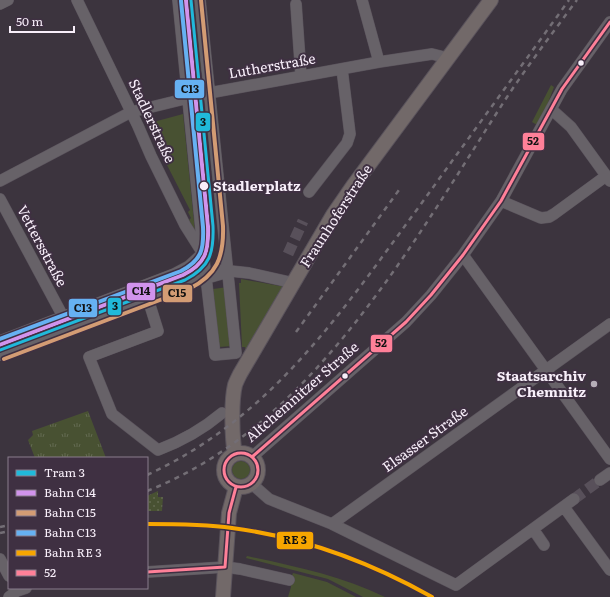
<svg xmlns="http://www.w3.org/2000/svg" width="610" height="597" viewBox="0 0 610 597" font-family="Literata,serif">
	<defs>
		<pattern id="park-tufts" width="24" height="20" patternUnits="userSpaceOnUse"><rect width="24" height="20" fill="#485132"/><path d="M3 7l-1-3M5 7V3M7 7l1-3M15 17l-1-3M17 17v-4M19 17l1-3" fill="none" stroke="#636a51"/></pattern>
		<pattern id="garden-dots" width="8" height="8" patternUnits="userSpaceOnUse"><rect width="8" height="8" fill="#485132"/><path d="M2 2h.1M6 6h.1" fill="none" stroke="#636a51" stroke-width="1.8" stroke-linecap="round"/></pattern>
	</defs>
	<rect width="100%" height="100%" fill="#3c343e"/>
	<path fill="#485132" d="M181 0H197L204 71 192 72 188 27 182 9Z
		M551 85 554 87 546 108 537 125 532 122Z
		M197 111H204L214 211H207Z
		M183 114 195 231 189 220 191 218 188 212 190 210 146 124Z
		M177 275 180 284 84 321 80 312Z
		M241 279 280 286V284L283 286 246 351 245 347H242L239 283H241Z
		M228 287 233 346 219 347 213 289Z
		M232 470a9 9 0 1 1 18 0a9 9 0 1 1-18 0Z
		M247 556C294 566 342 576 385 597H363L328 579 246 558Z
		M293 573 327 582 356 597H288L291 587 290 580Z"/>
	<path fill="url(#park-tufts)" d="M88 411 106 458H35L28 440 33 435 32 431Z"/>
	<path fill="url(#garden-dots)" d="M158 491V497H163L162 511H147V496Z"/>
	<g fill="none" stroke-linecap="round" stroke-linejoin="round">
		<path stroke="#58505a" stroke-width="11" stroke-dasharray="11 5.5" stroke-linecap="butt" d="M288 254 303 221
			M574 499 600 480"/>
		<g stroke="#5a535c" stroke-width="12">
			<path id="minor" d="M77 0 138 126 151 156 185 225 202 252
				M178 0 204 260 215 355 236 353 200 0
				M362 0 379 62
				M0 4 8 0
				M296 4 301 76
				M551 109 571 127 610 181
				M0 181 131 112 209 93 379 62 432 54 448 58
				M309 192 347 143 350 134 342 69
				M0 199 66 322
				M501 201 541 218 549 217 554 214 606 176
				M463 255 610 459
				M221 270 249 273 294 283
				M148 299 158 331 89 357 112 414 158 450C182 441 203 429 222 413
				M0 341 174 274 189 266 203 253
				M0 355 183 285 228 272
				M252 457 406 322 431 295 463 255 501 201 562 89 610 22
				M600 480 610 473
				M252 484 269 499 332 524 456 585 574 499
				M564 507 610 570
				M332 524 610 324
				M533 529 544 545
				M0 559 9 576
				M147 572 225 567 240 569 289 580
				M9 597 17 591 26 588"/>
		</g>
		<g stroke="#5a535c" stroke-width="16">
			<path id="major" d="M224 470a17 17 0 1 1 34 0a17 17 0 1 1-34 0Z
				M235 454C232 439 231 401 235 385 236 382 238 378 240 374L333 215 353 186 491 0
				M223 597 229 513 236 487"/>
		</g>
		<use href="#minor" stroke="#676268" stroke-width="11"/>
		<use href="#major" stroke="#726969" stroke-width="14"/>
		<path stroke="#736e75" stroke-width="1" d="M4 344 53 330"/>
		<path stroke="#736e75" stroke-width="2.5" stroke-dasharray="5 5" stroke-linecap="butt" d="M296 332 399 190
			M147 475C273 417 342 311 421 204 470 136 520 68 569 0
			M147 491C314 426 414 240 507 97 529 64 553 32 577 0
			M0 527 9 525
			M0 533 9 531"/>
		<g stroke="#3f3042" stroke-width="6">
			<path id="bus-1" d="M224 470a17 17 0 1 1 34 0a17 17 0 1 1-34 0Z
				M252 457 406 322 431 295 463 255 501 201 562 89 610 22
				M225 567 229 513 236 487
				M147 572 225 567"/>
		</g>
		<use href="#bus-1" stroke="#ff8098" stroke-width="3"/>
		<g stroke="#3f3042" stroke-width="7">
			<path id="rail-1" d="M0 345 183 275C206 264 209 251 208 226L186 0"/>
		</g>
		<g stroke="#3f3042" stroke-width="7">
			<path id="rail-2" d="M4 359 189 289C217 275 224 257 223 226L201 0"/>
		</g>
		<g stroke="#3f3042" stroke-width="7">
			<path id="rail-3" d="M0 339 181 271C202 260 204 249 203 227L181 1"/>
		</g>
		<g stroke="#3f3042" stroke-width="7">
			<path id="rail-4" d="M147 524C175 524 204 524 232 528 302 537 370 562 432 597"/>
		</g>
		<use href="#rail-1" stroke="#d193ec" stroke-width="4"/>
		<use href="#rail-2" stroke="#d39c74" stroke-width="4"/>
		<use href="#rail-3" stroke="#66b1f2" stroke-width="4"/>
		<use href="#rail-4" stroke="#f7a600" stroke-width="4"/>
		<g stroke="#3f3042" stroke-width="6">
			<path id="tram-1" d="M0 350 185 280C210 267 214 253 213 226L191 0"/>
		</g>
		<use href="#tram-1" stroke="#20b9da" stroke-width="3"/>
	</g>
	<g fill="#f8effa" stroke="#3f3042" stroke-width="1.5">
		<circle cx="581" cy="63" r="3.5"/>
		<circle cx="204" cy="186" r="5"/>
		<circle cx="345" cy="376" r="3.5"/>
	</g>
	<circle fill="#b6aeb8" stroke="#3f3042" stroke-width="1.5" cx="594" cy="384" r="4"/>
	<g text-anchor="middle" stroke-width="4" stroke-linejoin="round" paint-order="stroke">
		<g font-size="14" fill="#f8effa" stroke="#3f3042">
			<text transform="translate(272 66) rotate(-10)" y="5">Lutherstraße</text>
			<text transform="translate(152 121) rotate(65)" y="5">Stadlerstraße</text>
			<text transform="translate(336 216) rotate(-57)" y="5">Fraunhoferstraße</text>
			<text transform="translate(42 246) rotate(62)" y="5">Vettersstraße</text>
			<text transform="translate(302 392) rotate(-41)" y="5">Altchemnitzer Straße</text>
			<text transform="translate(425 439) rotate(-36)" y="5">Elsasser Straße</text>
		</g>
		<g font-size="14" font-weight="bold" fill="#f8effa" stroke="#3f3042" text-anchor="start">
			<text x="213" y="191">Stadlerplatz</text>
		</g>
		<g font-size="14" font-weight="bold" fill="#f8effa" stroke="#3f3042" text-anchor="end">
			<text x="586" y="381">Staatsarchiv<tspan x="586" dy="16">Chemnitz</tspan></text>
		</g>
	</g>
	<g stroke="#3f3042" stroke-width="1.5">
		<rect x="174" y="79" width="31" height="20" rx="4" fill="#66b1f2"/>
		<rect x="195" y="112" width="16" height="20" rx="4" fill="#20b9da"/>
		<rect x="522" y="132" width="23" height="19" rx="4" fill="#ff8098"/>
		<rect x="126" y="282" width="30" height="19" rx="4" fill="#d193ec"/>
		<rect x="162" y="284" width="31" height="19" rx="4" fill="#d39c74"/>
		<rect x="107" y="297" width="15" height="19" rx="4" fill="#20b9da"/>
		<rect x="68" y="298" width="30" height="20" rx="4" fill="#66b1f2"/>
		<rect x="370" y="334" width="23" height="19" rx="4" fill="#ff8098"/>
		<rect x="276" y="531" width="38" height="19" rx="4" fill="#f7a600"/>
	</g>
	<g font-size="11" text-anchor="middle" font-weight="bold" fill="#111">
		<text x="190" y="93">C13</text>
		<text x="203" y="126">3</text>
		<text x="533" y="145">52</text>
		<text x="141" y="295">C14</text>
		<text x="177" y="297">C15</text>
		<text x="115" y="310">3</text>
		<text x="83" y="312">C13</text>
		<text x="381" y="347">52</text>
		<text x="295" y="544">RE 3</text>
	</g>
	<rect x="8" y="457" width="140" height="132" fill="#3f3042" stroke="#897c8c"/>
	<rect x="16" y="470" width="20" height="6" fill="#20b9da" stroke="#897c8c"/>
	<text x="44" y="477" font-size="12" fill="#f8effa">Tram 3</text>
	<rect x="16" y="490" width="20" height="6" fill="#d193ec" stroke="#897c8c"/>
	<text x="44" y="497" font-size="12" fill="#f8effa">Bahn C14</text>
	<rect x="16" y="510" width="20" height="6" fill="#d39c74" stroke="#897c8c"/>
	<text x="44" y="517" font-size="12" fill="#f8effa">Bahn C15</text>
	<rect x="16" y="530" width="20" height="6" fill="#66b1f2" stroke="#897c8c"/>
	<text x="44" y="537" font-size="12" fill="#f8effa">Bahn C13</text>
	<rect x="16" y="550" width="20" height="6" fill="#f7a600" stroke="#897c8c"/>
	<text x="44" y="557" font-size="12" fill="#f8effa">Bahn RE 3</text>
	<rect x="16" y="570" width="20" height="6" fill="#ff8098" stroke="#897c8c"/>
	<text x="44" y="577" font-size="12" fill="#f8effa">52</text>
	<path d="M10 26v6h64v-6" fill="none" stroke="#f8effa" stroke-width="2"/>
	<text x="16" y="26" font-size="12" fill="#f8effa" stroke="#3f3042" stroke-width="3" paint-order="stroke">50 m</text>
</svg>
